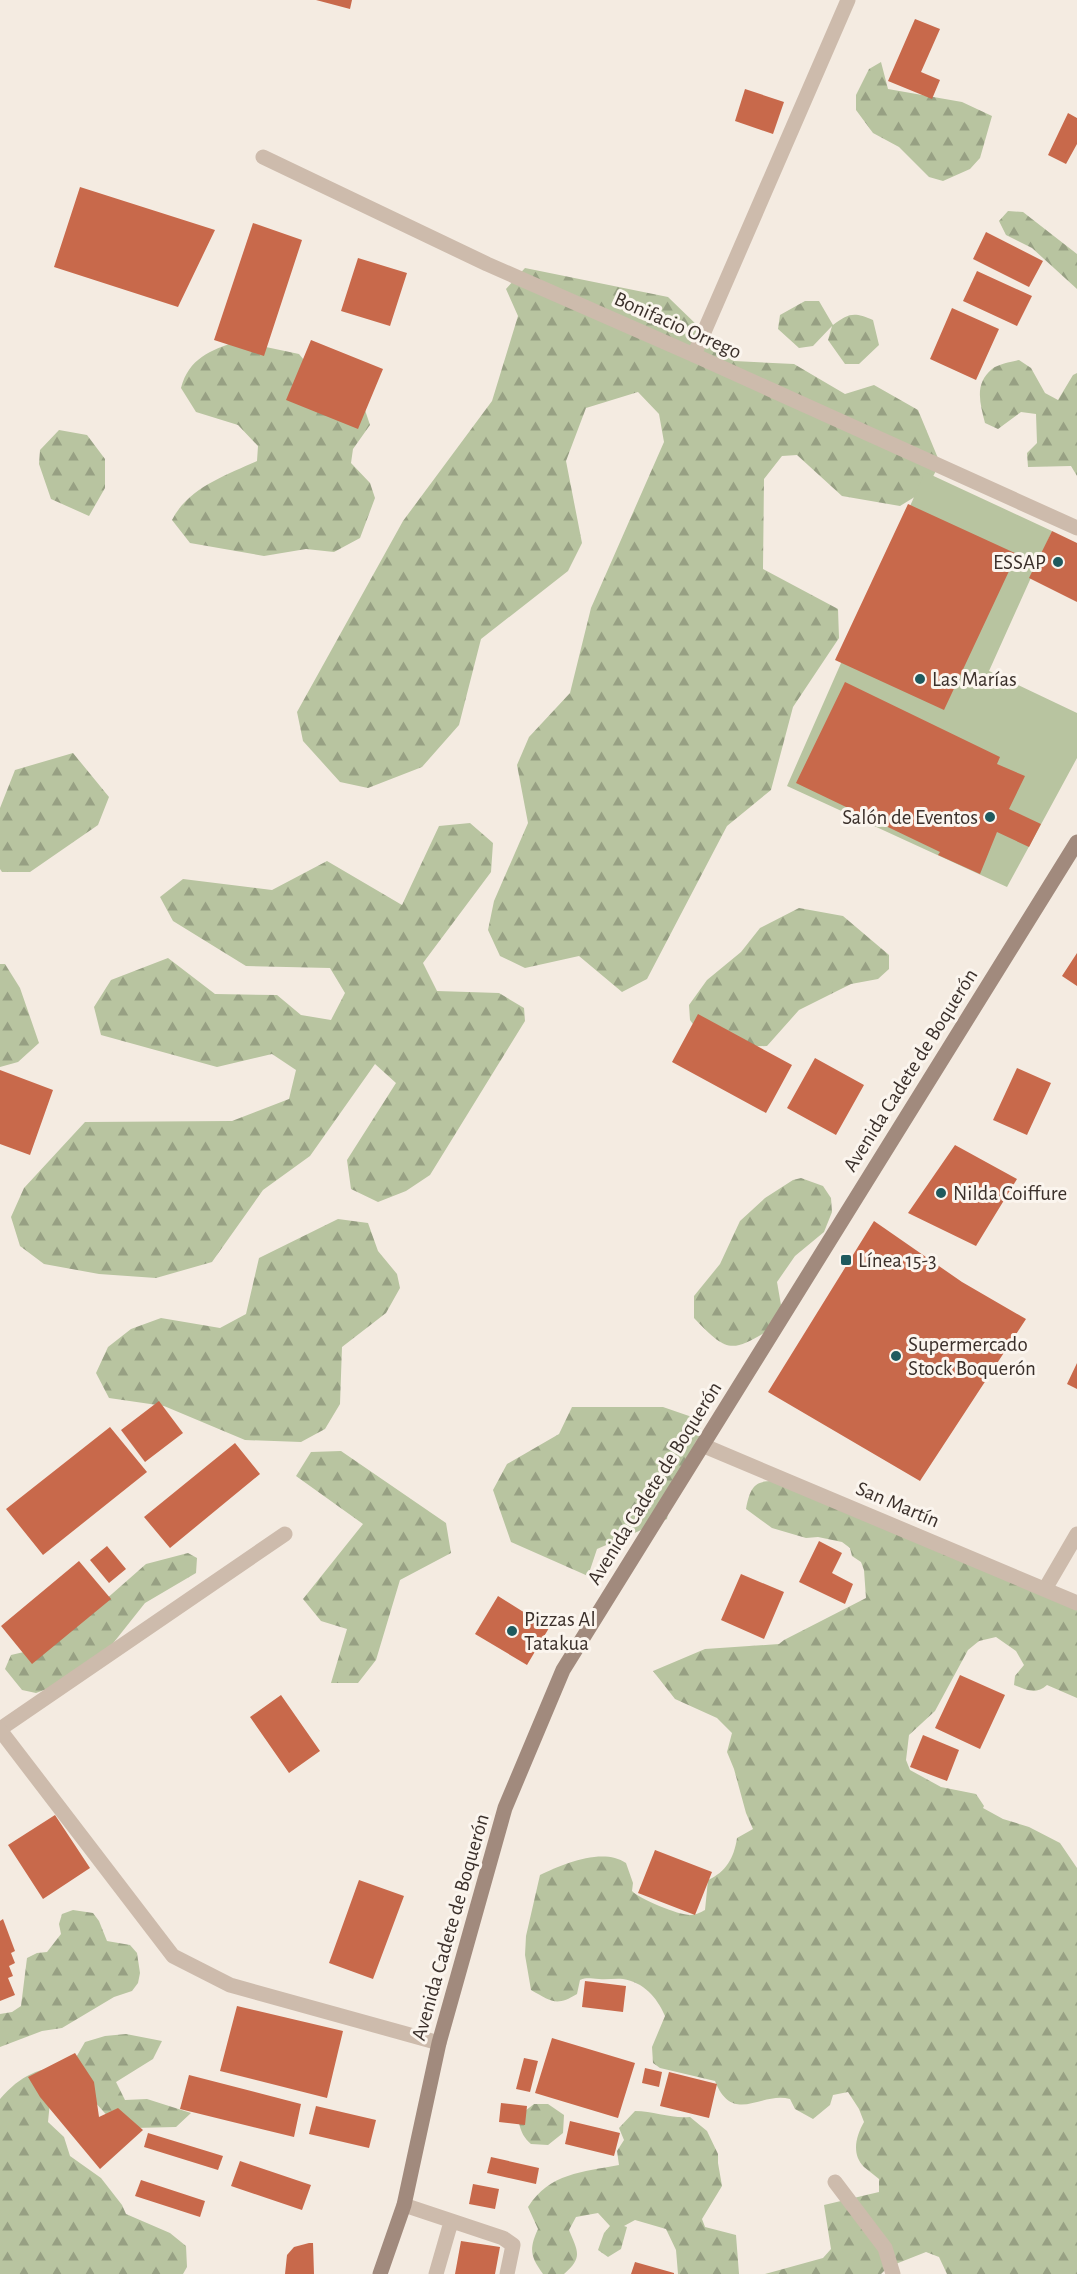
<svg xmlns="http://www.w3.org/2000/svg" width="1077" height="2274" viewBox="0 0 1077 2274" font-family="'Alegreya Sans',sans-serif">
	<defs>
		<pattern id="forest-firs" width="22" height="20" patternUnits="userSpaceOnUse" patternTransform="scale(1.5)"><rect width="22" height="20" fill="#b8c4a0"/><path d="M5 1l3.5 6h-7zM16 11l3.5 6h-7z" fill="#97a083"/></pattern>
	</defs>
	<rect width="100%" height="100%" fill="#f4ebe1"/>
	<path fill="url(#forest-firs)" d="M881 62 888 89 962 102 992 116 980 158 970 169 943 181 929 177 899 147 873 133 856 110V95L869 69Z
		M1008 211 1023 212 1077 254V289L1032 248 1006 235 999 221Z
		M525 268 668 297 734 361 794 364 845 394 874 385 918 410 940 463 926 490 900 506 842 496 797 455 782 456 764 479 763 569 838 609 839 638 793 707 771 790 727 826 647 979 622 992 579 956 525 968 500 956 488 930 494 901 528 823 517 765 529 737 570 693 591 608 664 442 659 414 638 392 586 408 566 461 582 543 568 571 481 639 459 725 422 767 368 788 340 782 303 741 297 712 403 521 492 401 518 316 506 289Z
		M805 301H819L833 325C849 313 854 312 873 320L879 345 859 364H845L828 340 832 326 813 346 799 348 778 329 780 315Z
		M237 341 299 354 327 388 365 410 370 425 353 449 351 463 370 483 375 498 360 538 334 552 306 549 264 556 190 543 172 520C188 488 226 475 257 461L258 446 238 425 196 412 181 388C189 358 210 351 237 341Z
		M1019 360 1031 368 1045 393 1058 400 1073 375 1077 373V476L1071 466 1028 467 1027 453 1037 443 1036 414 1021 412 998 429 985 423C980 403 974 384 992 369 998 364 1011 362 1019 360Z
		M59 430 87 435 105 459V488L89 516 51 499 39 464 40 450Z
		M73 753 109 797 98 825 30 872H2L0 869V808L15 770Z
		M470 823 493 843 491 872 423 963 437 991 499 993 524 1008 525 1021 430 1175 406 1191 378 1202 351 1189 347 1160 396 1083 375 1064 310 1156 263 1190 212 1262 156 1278 99 1274 44 1264 20 1246 11 1217 24 1188 85 1122 232 1121 289 1099 296 1070 272 1054 217 1067 101 1035 94 1007 111 980 168 958 215 994 277 995 301 1015 331 1020 345 993 330 968 246 966 173 921 160 897 183 879 272 890 327 861 402 905 439 826Z
		M799 908 843 916 889 955V969L878 979 851 984 799 1010 767 1046 739 1047 698 1031 690 1020 689 1005 707 980 741 952 760 928Z
		M0 964H5L20 988 39 1043 18 1062 0 1067Z
		M801 1178 823 1186 831 1198 832 1212 824 1232 795 1256 777 1282 781 1305 774 1327C732 1352 729 1355 694 1318V1296L720 1264 740 1221 765 1198 793 1180Z
		M338 1219 368 1223 378 1251 397 1274 400 1288 386 1313 342 1347 340 1404 325 1429 301 1442 245 1440 164 1406 109 1398 96 1373 108 1347 131 1329 161 1318 220 1328 246 1314 259 1258Z
		M572 1407H663L692 1417 710 1442 673 1486 667 1519 597 1549 588 1576 511 1542 493 1490 507 1464 559 1434Z
		M341 1451 446 1523 451 1553 400 1580 376 1660 358 1683H331L347 1629 321 1621 303 1599 363 1524 296 1476 311 1452Z
		M789 1480 1077 1609V1698L1047 1685C1036 1695 1026 1690 1014 1685L1015 1676 1024 1665 1016 1651 996 1637 979 1641 968 1650 935 1711 909 1735 906 1760 910 1770 941 1787 976 1794 984 1806 983 1808 1003 1819 1029 1827 1060 1843 1077 1868V2274H947L939 2257 926 2252 888 2267 881 2274H765L823 2258 831 2249 824 2205 879 2192V2179C874 2175 869 2171 864 2167 851 2154 856 2136 864 2122L859 2109 848 2092 833 2095 830 2105 813 2119 795 2109 790 2099C761 2091 733 2126 715 2081L660 2068 653 2063 652 2047 665 2016C657 1997 643 1982 623 1979 615 1978 607 1980 599 1979 591 1979 588 1977 580 1980L577 1994C556 2007 551 2001 531 1990L525 1955 526 1936 540 1875C563 1864 603 1847 626 1863L633 1883 632 1891C639 1899 681 1916 691 1915 696 1915 701 1912 705 1910L708 1880C726 1872 734 1858 737 1838L753 1829 746 1813 734 1769 727 1752 732 1733 717 1718 675 1699 653 1671 705 1649 779 1644 784 1640 866 1598 864 1570 861 1562 852 1556 850 1548 842 1542 818 1537 806 1538 772 1528 746 1509C752 1477 760 1482 789 1480Z
		M188 1553 197 1558 196 1573 145 1603 99 1661 77 1678 36 1693 22 1690 5 1669 11 1655 54 1645 146 1564Z
		M73 1910 93 1913 99 1921 107 1941 130 1945 137 1953 140 1973 138 1983 132 1991 114 1997 62 2028 42 2031 0 2047V2014L12 2012 21 2006 27 1958 37 1953 47 1952 61 1934 59 1924 62 1914Z
		M126 2034 162 2041 153 2059 116 2082 125 2100 147 2099 191 2113 176 2127 134 2128 112 2121 85 2091 50 2102 48 2122 64 2137 70 2156 101 2178 122 2205 126 2214 170 2233 186 2246 187 2267 183 2274H0V2099C21 2075 39 2067 71 2066L85 2042 105 2036Z
		M534 2104H548L564 2115 563 2133 548 2145 531 2144C524 2138 521 2132 519 2123L525 2111Z
		M635 2111C654 2111 672 2119 690 2117L707 2131 718 2154V2163L722 2186 702 2219 705 2227 736 2235 739 2274H678L676 2250 666 2229 635 2220 624 2226 627 2227 621 2249 608 2257 598 2250 604 2233 610 2226 598 2213 576 2217 569 2230C578 2252 583 2257 564 2274H543C530 2256 529 2249 538 2229L528 2207C550 2173 582 2172 619 2165L617 2151 624 2140 619 2128Z"/>
	<path fill="#b8c4a0" d="M925 472 1052 531 989 671 1077 713V758L1007 887 787 786Z"/>
	<path fill="#c8694b" d="M316 0H352L350 9Z
		M915 19 940 29 921 72 940 80 932 99 888 81Z
		M745 89 784 102 773 134 735 121Z
		M1068 113 1077 118V144L1066 164 1048 155Z
		M80 187 215 230 178 307 54 267Z
		M253 223 302 240 264 356 214 340Z
		M986 232 1043 261 1029 287 973 259Z
		M358 258 407 273 390 326 341 311Z
		M977 271 1032 296 1017 326 963 301Z
		M952 308 999 329 976 380 930 359Z
		M311 340 383 369 358 429 286 400Z
		M908 504 1017 554 944 710 835 660Z
		M1052 531 1077 543V602L1029 578Z
		M845 682 1000 757 997 764 1025 776 1009 809 1041 824 1029 847 997 832 980 874 938 855 940 852 796 783Z
		M1077 953V986L1062 976Z
		M698 1014 792 1065 766 1113 672 1062Z
		M815 1058 864 1085 836 1135 787 1108Z
		M1017 1068 1051 1083 1027 1135 993 1120Z
		M0 1070 53 1090 30 1155 0 1144Z
		M955 1145 1017 1179 976 1246 908 1213Z
		M874 1221 962 1282 1026 1319 920 1481 768 1392Z
		M1077 1363V1389L1067 1384Z
		M159 1401 183 1433 145 1462 121 1430Z
		M110 1427 147 1472 43 1555 6 1509Z
		M235 1443 260 1474 170 1548 144 1517Z
		M819 1541 842 1553 832 1573 853 1584 845 1604 799 1582Z
		M107 1546 126 1569 109 1583 90 1560Z
		M79 1561 111 1599 32 1664 1 1626Z
		M741 1574 784 1592 764 1639 721 1620Z
		M498 1596 549 1628 527 1665 475 1634Z
		M960 1675 1005 1695 980 1749 935 1728Z
		M281 1695 320 1751 289 1773 250 1717Z
		M923 1735 959 1750 947 1781 910 1767Z
		M55 1815 90 1868 43 1899 8 1845Z
		M655 1850 712 1872 695 1915 638 1893Z
		M359 1880 404 1896 373 1979 329 1963Z
		M3 1919 15 1951 11 1953 15 1963 9 1966 13 1976 8 1978 15 1995 0 2001V1921Z
		M585 1981 626 1986 623 2012 582 2007Z
		M237 2006 343 2031 327 2098 220 2071Z
		M552 2038 635 2063 618 2118 535 2093Z
		M75 2053 94 2082 99 2117 118 2108 143 2130 100 2169 40 2097 28 2077Z
		M524 2058 538 2061 530 2092 516 2089Z
		M645 2068 662 2072 659 2087 642 2083Z
		M669 2072 717 2084 709 2118 660 2106Z
		M189 2075 301 2104 294 2137 180 2109Z
		M501 2103 527 2106 525 2125 499 2122Z
		M316 2106 376 2120 369 2148 309 2134Z
		M570 2121 620 2133 614 2156 565 2144Z
		M148 2133 223 2156 218 2170 144 2147Z
		M491 2157 539 2168 536 2184 487 2173Z
		M240 2161 311 2185 302 2210 231 2186Z
		M141 2180 205 2201 200 2217 135 2196Z
		M473 2184 499 2189 495 2209 469 2204Z
		M461 2241 500 2247 495 2274H455Z
		M309 2243H313L314 2274H285L287 2255 294 2247Z
		M635 2262 674 2273V2274H631Z"/>
	<g fill="none" stroke-linecap="round" stroke-linejoin="round">
		<path stroke="#cdbbac" stroke-width="15" d="M1045 1589 1077 1534
			M0 1729 285 1534
			M835 2182 885 2248 893 2274
			M404 2205 503 2238 513 2245 507 2274
			M436 2274 451 2222"/>
		<path stroke="#cdbbac" stroke-width="15" d="M263 157 487 264 694 355 1077 528
			M694 355 848 0
			M702 1445 1077 1603
			M0 1730 173 1956 230 1985 439 2043"/>
		<path stroke="#a18a7d" stroke-width="15" d="M380 2274 404 2205 439 2043 505 1808 563 1670 1077 842"/>
	</g>
	<g fill="#1f5a5e" stroke="#fbf5ee" stroke-width="2">
		<circle cx="1058" cy="562" r="6"/>
		<circle cx="920" cy="679" r="6"/>
		<circle cx="990" cy="817" r="6"/>
		<circle cx="941" cy="1193" r="6"/>
		<rect x="840" y="1254" width="12" height="12" rx="3"/>
		<circle cx="896" cy="1356" r="6"/>
		<circle cx="512" cy="1631" r="6"/>
	</g>
	<g text-anchor="middle" stroke-width="6" stroke-linejoin="round" paint-order="stroke">
		<g font-size="21" fill="#3b302b" stroke="#fbf5ee">
			<text transform="translate(678 325) rotate(24)" y="7">Bonifacio Orrego</text>
			<text transform="translate(910 1070) rotate(-58)" y="7">Avenida Cadete de Boquerón</text>
			<text transform="translate(654 1483) rotate(-58)" y="7">Avenida Cadete de Boquerón</text>
			<text transform="translate(898 1504) rotate(23)" y="7">San Martín</text>
			<text transform="translate(450 1927) rotate(-74)" y="7">Avenida Cadete de Boquerón</text>
		</g>
		<g font-size="21" fill="#3b302b" stroke="#fbf5ee" text-anchor="start">
			<text x="1046" y="569" text-anchor="end">ESSAP</text>
			<text x="932" y="686">Las Marías</text>
			<text x="978" y="824" text-anchor="end">Salón de Eventos</text>
			<text x="953" y="1200">Nilda Coiffure</text>
			<text x="858" y="1267">Línea 15-3</text>
			<text x="908" y="1351">Supermercado<tspan x="908" dy="24">Stock Boquerón</tspan></text>
			<text x="524" y="1626">Pizzas Al<tspan x="524" dy="24">Tatakua</tspan></text>
		</g>
	</g>
</svg>
